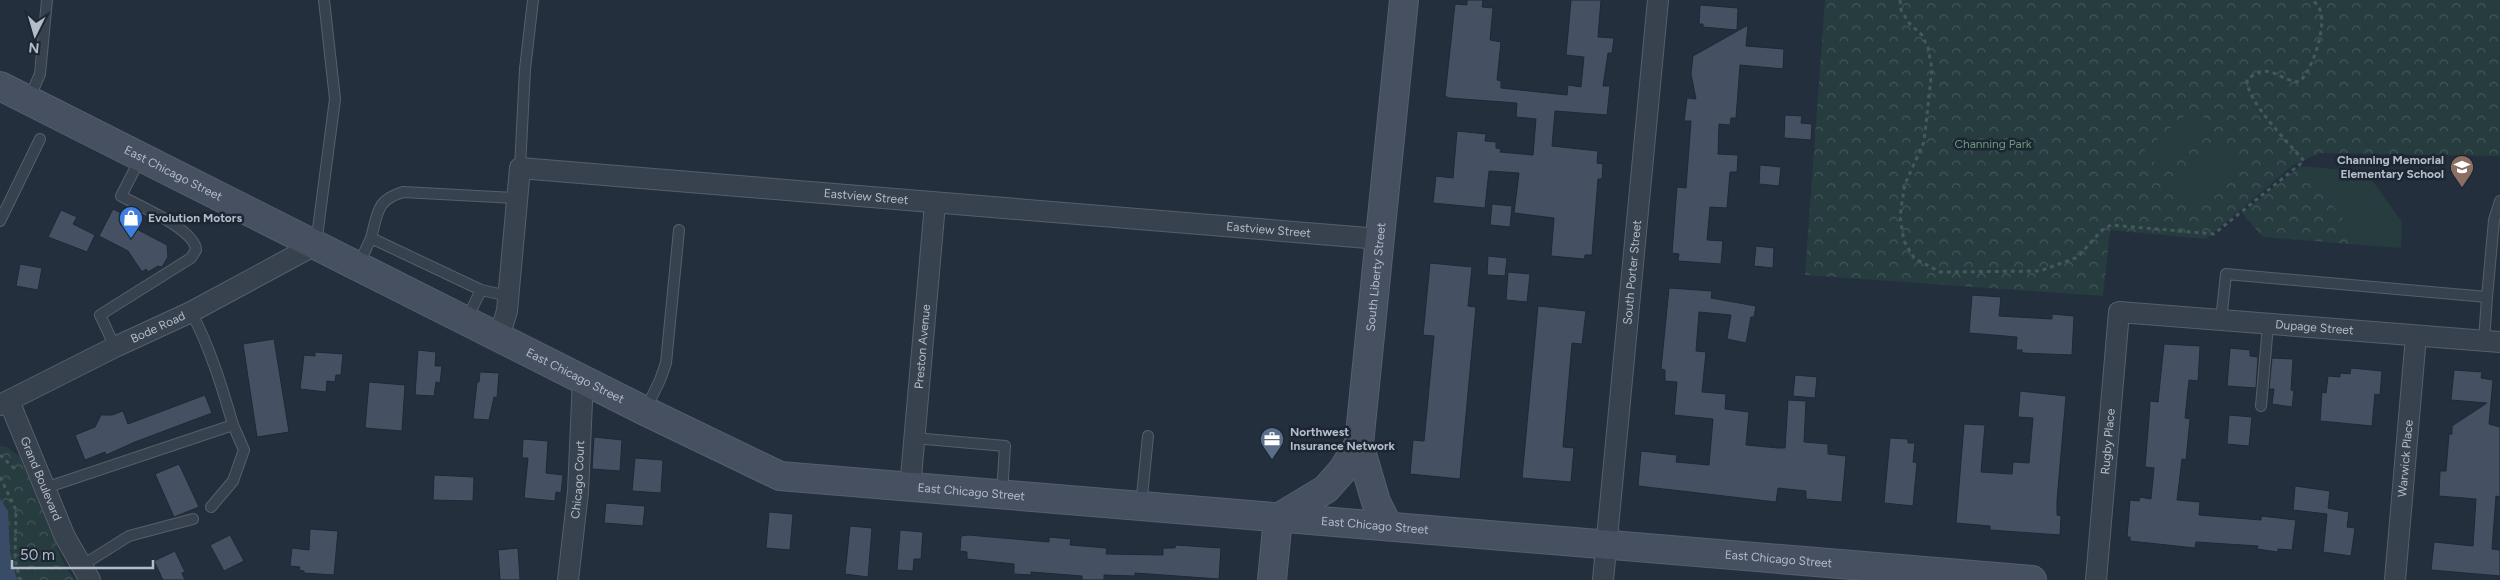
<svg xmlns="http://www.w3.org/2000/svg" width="2500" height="580" viewBox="0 0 2500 580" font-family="Figtree,sans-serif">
	<defs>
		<pattern id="forest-crowns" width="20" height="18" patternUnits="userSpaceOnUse" patternTransform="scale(1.25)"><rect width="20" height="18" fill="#263c3f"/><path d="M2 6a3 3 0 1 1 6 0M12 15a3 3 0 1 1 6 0" fill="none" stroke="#435659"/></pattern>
	</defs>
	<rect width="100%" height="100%" fill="#242f3e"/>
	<path fill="url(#forest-crowns)" d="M1825 0H2500V156L2320 153 2293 165 2206 239 2110 230 2103 296 1805 275Z
		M2301 166 2350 227 2349 244 2263 237 2242 213Z
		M0 446 7 447 20 457 65 566 75 580H0Z"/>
	<path fill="#263c3f" d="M2195 107 2214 130 2164 173 2144 151Z
		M2222 140 2242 163 2191 206 2172 183Z
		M2301 166 2366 172 2402 222 2401 248 2349 244 2350 227Z"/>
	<path fill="#394c67" d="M0 499 8 511 10 552 17 580H0Z"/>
	<path fill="#455162" stroke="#1f2835" d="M1467 0H1483L1482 7 1493 8 1490 40 1501 42 1497 80 1501 81V88L1567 95 1568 85 1581 87 1584 57 1566 55 1571 0H1601L1598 37 1614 38 1612 53H1608L1603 86H1610L1607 115 1555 111 1552 146 1598 151 1597 163 1603 164 1602 179H1598L1592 255H1585L1584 259 1551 256 1554 218 1514 213 1519 173 1489 171 1485 208 1433 203 1436 176 1453 178 1457 131 1486 134 1485 141 1496 142V148L1501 149 1500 152 1533 155 1536 119 1516 117 1517 103 1449 98 1445 96 1455 4 1467 5Z
		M1700 5 1738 8 1737 30 1703 27V24H1699Z
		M1748 25 1746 46 1784 49 1783 69 1740 65 1736 118H1731L1730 125 1719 124 1718 154 1738 155 1737 172H1730L1727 208 1710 207 1707 240 1723 241 1721 264 1678 261 1679 254 1672 253 1677 187 1686 188 1691 121H1684L1687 98 1696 99 1691 74 1693 56Z
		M1785 115 1802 116 1801 123 1812 124 1811 140 1784 138Z
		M1760 165 1781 167 1779 186 1759 184Z
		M1492 204 1512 206 1510 227 1490 225Z
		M113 209 130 218 127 224 167 245 168 257 162 267 158 266 148 272 146 269 142 272 128 251 99 236Z
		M61 210 77 217 73 224 95 235 87 252 48 237Z
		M1756 246 1774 248 1773 268 1754 266Z
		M1488 256 1507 258 1505 276 1487 275Z
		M1430 263 1472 267 1468 306 1476 307 1460 479 1410 474 1413 440 1424 441 1434 336 1423 335Z
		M20 264 42 268 38 290 16 286Z
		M1508 272 1530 274 1527 302 1506 300Z
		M1669 288 1712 291 1711 298 1756 306 1754 317H1751L1746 343 1727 339 1731 315 1699 312 1696 351 1706 352 1702 392 1726 394 1725 409 1749 412 1746 445 1778 448H1785L1788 400 1806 401 1804 442 1828 444V454L1846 456 1842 502 1806 499V491L1778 488 1776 502 1638 486 1641 451 1677 455 1676 462 1709 465 1713 419 1674 415 1677 382 1665 381V370L1661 369Z
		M1972 295 2001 297 1999 316 2052 319V314L2074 316 2072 355 2022 353V350H2016L2017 337 1969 333Z
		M1538 306 1586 311 1582 344 1572 343 1563 447 1574 448 1571 482 1522 478Z
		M274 339 289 432 257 437 243 344Z
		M2164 344 2200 346 2198 381 2189 380 2185 418 2190 419 2186 460 2182 459 2177 500 2200 502 2199 515 2261 520V516L2296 520 2292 550 2278 549V552L2257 549 2258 546 2196 542 2195 548 2130 541V537H2127L2130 500 2139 501 2140 497 2151 499 2154 468 2145 467 2149 418 2150 401 2158 402Z
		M2230 348 2250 350V356L2258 357 2256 388 2227 386Z
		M418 350 436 352 435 366H442L440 383 436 382 434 396 415 395Z
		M315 352 343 354 341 375H336L335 382 327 381 326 392 300 389 304 355 315 356Z
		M2272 358 2293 359 2291 390 2294 391 2292 407 2272 404 2274 389H2269Z
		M2351 368 2382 371 2380 395 2375 394 2372 426 2320 421 2322 392 2326 393 2328 376 2340 377V373L2350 374Z
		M2454 370 2482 372 2481 378 2493 380 2489 424 2500 427V497L2496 496 2492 549 2500 550V576L2431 570 2434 542 2473 546 2476 499 2439 496 2440 471H2446L2449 434H2452V426L2487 403 2451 400Z
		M480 372 499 373 497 398 494 397 489 420 473 419 477 382H479Z
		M1795 375 1817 377 1815 398 1793 396Z
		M369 382 405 385 402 431 365 428Z
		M2020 391 2066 396 2057 500V515L2061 516 2060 535 1990 530V526L1956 523 1964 424 1985 425 1981 472 2012 474 2013 462 2029 463 2033 418 2018 417Z
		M205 395 212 413 135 442 106 455 105 452 85 460 75 435 95 427 101 415H112L123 411 128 424Z
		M2229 415 2252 417 2249 446 2227 444Z
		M594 437 622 440 620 471 592 469Z
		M1890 438 1908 439V443H1915L1913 462 1917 463 1913 506 1884 503Z
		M523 439 548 441 546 473 563 475 561 493 556 492 555 501 524 498 528 458H522Z
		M635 458 663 460 661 493 632 491Z
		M179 464 199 507 174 517 155 474Z
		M434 475 474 477 473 501 433 500Z
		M2295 486 2330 491 2328 508 2349 512 2347 527 2355 528 2351 556 2323 552 2327 514 2293 510Z
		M606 503 645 506 643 526 604 523Z
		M769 512 793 514 790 550 766 548Z
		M850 526 872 528 868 577 845 574Z
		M310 529 338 531 334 575 304 573V571L299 570 300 567 290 566 292 548 309 550Z
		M900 530 923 532 921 559H914L913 571 897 570Z
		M230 535 244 561 224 571 210 545Z
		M968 535 1049 542V537L1071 539 1070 545 1107 548 1106 554 1163 555V548H1175L1176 545 1221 548 1219 579 1135 573V576L1104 575V580H1082V576L1031 572V575L1014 574V564L967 559V552L960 551 961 536Z
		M518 548 520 580H500L498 550Z
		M175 551 185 572 182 573 185 580H163L154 561Z"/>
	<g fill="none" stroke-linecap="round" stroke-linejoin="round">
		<g stroke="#565f6c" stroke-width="12">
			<path id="lane" d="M29 99 40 74 47 0
				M520 168 525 69 533 0
				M0 221 40 139
				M371 238C378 213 376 200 403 192L515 198
				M316 244 335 99 324 0
				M358 266 371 238 481 290 467 319
				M481 290 508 296
				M2487 297 2494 220 2500 201
				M191 312C210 347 222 387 233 425
				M2221 321 2226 274 2487 297 2484 341
				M115 347 100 315 191 258 196 250C195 229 139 206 121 196L140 159
				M2261 406 2268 325
				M646 409 660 380 666 363 679 230
				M914 438 1005 446 1002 494
				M45 488 233 425 244 450 233 481 211 507
				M1141 506 1148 436
				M81 566 129 536 193 519"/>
		</g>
		<g stroke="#565f6c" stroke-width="22">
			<g id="street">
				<path id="s1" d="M499 337 507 311 520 168 1380 239"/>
				<path id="s2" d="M9 401 65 537 90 580"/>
				<path id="s3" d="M0 405 115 347 191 312 315 245"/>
				<path id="s4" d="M910 488 935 204"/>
				<path id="s5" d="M568 580 578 492 583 379"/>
				<path id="s6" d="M1603 580 1658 0"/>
				<path id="s7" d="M2096 580 2119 312 2500 342"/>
				<path id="s8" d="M2395 580 2416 336"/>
			</g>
		</g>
		<g stroke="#565f6c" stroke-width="30">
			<g id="secondary">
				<path id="s9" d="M0 86 645 411 780 476 2032 580"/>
				<path d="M1359 444 1376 502 1388 526"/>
				<path id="s10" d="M1278 518 1326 489 1342 471 1359 444 1404 0"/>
				<path d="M1272 580 1278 518"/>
			</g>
		</g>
		<path stroke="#44595c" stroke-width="3" stroke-dasharray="4 4" stroke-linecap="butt" d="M1900 0 1901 10 1909 23 1922 35 1928 48 1932 69 1924 142 1905 184 1902 202 1900 217 1904 241 1914 258 1940 272 2040 271 2078 257 2102 230 2111 225 2214 234 2304 161C2289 143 2247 102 2247 80 2269 60 2277 80 2299 82 2312 72 2327 26 2320 10 2319 6 2315 3 2313 0
			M0 455 16 470
			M0 477 16 510 15 559 20 580"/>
		<use href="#lane" stroke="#38414e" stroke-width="10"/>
		<use href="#street" stroke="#38414e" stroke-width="20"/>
		<use href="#secondary" stroke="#465061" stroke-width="28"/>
	</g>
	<defs>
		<g id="school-pin" transform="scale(1.25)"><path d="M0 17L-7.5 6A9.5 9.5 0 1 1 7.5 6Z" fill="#8d6e63" stroke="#1d2633"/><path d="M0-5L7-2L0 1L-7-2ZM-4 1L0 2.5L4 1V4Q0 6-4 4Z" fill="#fff"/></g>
		<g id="shop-pin" transform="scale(1.25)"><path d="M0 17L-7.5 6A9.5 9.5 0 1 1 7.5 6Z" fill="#3f7fe0" stroke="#1d2633"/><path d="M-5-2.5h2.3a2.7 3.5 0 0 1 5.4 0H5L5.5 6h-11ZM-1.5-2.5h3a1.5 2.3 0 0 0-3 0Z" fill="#fff"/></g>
		<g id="office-pin" transform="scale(1.25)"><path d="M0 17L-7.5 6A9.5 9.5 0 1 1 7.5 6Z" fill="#5c6f8a" stroke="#1d2633"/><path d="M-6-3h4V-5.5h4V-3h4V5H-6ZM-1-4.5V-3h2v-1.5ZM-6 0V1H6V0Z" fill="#fff"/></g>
	</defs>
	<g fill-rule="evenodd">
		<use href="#school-pin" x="2462" y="167"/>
		<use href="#shop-pin" x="131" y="218"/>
		<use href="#office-pin" x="1272" y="439"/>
	</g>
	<g text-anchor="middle" stroke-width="5" stroke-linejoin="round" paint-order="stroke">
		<g font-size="12" fill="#6b9a76" stroke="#1d2633">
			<text x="1993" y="148">Channing Park</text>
		</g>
		<g font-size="12" font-weight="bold" fill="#b4bcc9" stroke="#1d2633" text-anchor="start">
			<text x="2444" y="164" text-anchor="end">Channing Memorial<tspan x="2444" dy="14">Elementary School</tspan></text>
			<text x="148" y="222">Evolution Motors</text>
			<text x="1290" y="436">Northwest<tspan x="1290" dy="14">Insurance Network</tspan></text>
		</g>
		<g font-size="12" fill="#b4bcc9" stroke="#1d2633">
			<text dy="4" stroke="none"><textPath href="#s9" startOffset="194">East Chicago Street</textPath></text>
			<text dy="4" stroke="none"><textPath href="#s1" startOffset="518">Eastview Street</textPath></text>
			<text dy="4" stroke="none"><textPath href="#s1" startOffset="922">Eastview Street</textPath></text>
			<text dy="4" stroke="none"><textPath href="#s6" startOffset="309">South Porter Street</textPath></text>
			<text dy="4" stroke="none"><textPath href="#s10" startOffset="280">South Liberty Street</textPath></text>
			<text dy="4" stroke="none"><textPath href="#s3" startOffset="176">Bode Road</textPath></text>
			<text dy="4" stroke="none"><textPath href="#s7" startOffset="465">Dupage Street</textPath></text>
			<text dy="4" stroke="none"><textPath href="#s4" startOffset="142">Preston Avenue</textPath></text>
			<text dy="4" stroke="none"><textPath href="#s9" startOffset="644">East Chicago Street</textPath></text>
			<text dy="4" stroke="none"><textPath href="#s7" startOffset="139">Rugby Place</textPath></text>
			<text dy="4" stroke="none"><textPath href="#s8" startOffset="122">Warwick Place</textPath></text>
			<text dy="4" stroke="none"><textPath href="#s2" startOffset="84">Grand Boulevard</textPath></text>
			<text dy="4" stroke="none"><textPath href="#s5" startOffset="101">Chicago Court</textPath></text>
			<text dy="4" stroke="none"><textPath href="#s9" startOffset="1064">East Chicago Street</textPath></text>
			<text dy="4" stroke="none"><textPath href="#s9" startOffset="1469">East Chicago Street</textPath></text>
			<text dy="4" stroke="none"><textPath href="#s9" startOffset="1874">East Chicago Street</textPath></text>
		</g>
	</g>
	<g transform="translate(35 35) rotate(185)" stroke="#1d2633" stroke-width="4" paint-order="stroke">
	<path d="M0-4L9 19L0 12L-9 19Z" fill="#b4bcc9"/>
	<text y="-8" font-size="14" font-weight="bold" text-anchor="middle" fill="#b4bcc9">N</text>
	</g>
	<path d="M12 560v8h141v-8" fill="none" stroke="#b4bcc9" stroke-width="2.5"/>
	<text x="20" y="560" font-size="15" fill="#b4bcc9" stroke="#1d2633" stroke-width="4" paint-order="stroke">50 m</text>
</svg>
